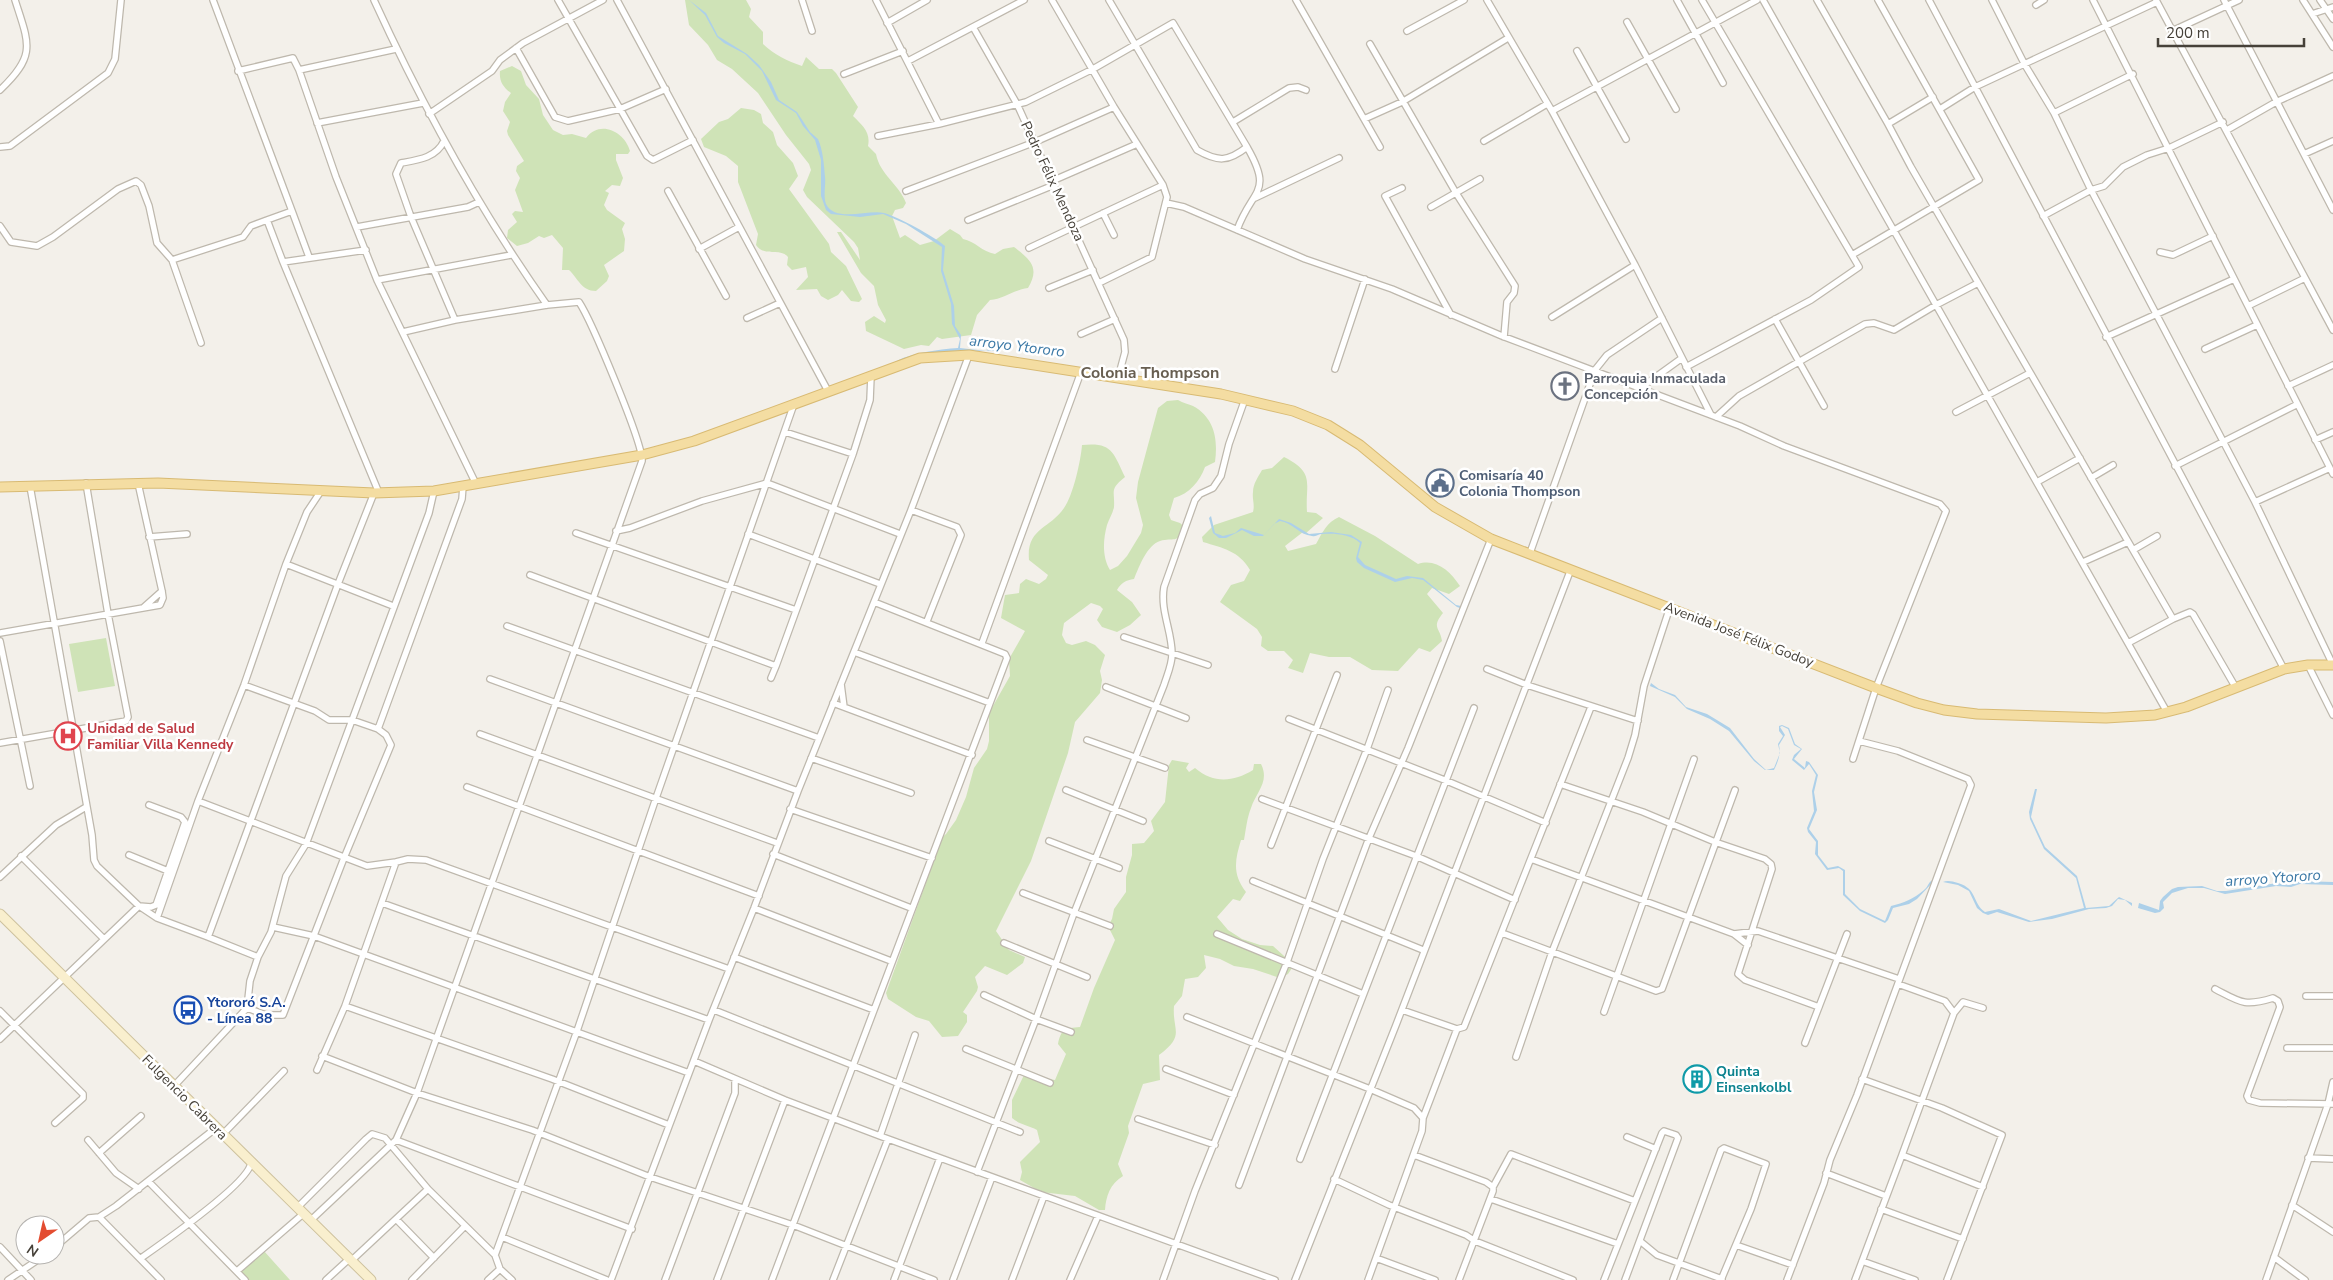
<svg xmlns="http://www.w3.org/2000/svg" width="2333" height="1280" viewBox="0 0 2333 1280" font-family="'Nunito Sans',sans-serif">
	<rect width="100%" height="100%" fill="#f3f0ea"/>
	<path fill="#cfe3b7" d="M685 0H746L751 9 749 17 763 32V44C775 55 787 61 802 66L806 57 819 69H832L836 73 858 107 853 116C862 125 871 132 868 146L876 154C880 175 899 184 906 203L903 208 895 210 892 216 900 238 905 235 920 245 934 241 950 229 960 235 963 239C975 241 982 252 995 254L1003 249 1014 247C1031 260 1040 268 1028 288 1013 290 1004 299 990 300L977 315 971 335 942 339 937 337 929 346 921 345 904 349 866 331 865 322 874 316 885 323 886 320 878 305 874 286 861 273 837 232H841L860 260 858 248 854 242 807 197 803 190 811 170 809 164 786 135 758 93 732 69 717 60 708 45 689 25Z
		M512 66 521 71 526 85 539 99 543 115 553 130 563 135 572 134 586 138C600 119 625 132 630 151L628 154H616V160L623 178 620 186 612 185 605 191 609 193 604 205 607 210 625 223 622 229 625 239 624 251 604 265 609 276 607 281 596 291C581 291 578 278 569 270H562L563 248 552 235 544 238 539 236 528 243 517 246 507 238 508 230 517 222 512 214 515 211 523 212 515 190 520 178 516 171 517 166 524 161 508 135 507 131 510 122 503 111 505 102 511 93C503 87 499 81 500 71Z
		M741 108 754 110 761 114 763 123 773 132 777 145 793 163 798 176 789 189 829 244 831 252 846 266 862 299 859 302 851 301 842 290 838 295 828 300 821 296 817 289 796 290 808 277 806 267 792 270 787 265 788 257C780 247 765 258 756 245L758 234 738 182V166L726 156 704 147 701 139 719 122 728 119Z
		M1178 400C1183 403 1189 404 1193 406 1215 418 1218 440 1215 462L1205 467C1200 481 1189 494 1174 498L1169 515 1171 520 1180 523 1187 529C1176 544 1174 537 1160 541 1147 545 1139 567 1134 579 1126 580 1121 583 1117 590L1132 602 1141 615 1130 625 1117 632 1102 627 1097 620 1103 609 1100 606 1091 603 1064 623 1062 635 1066 643 1072 645 1086 641 1095 645 1105 655 1100 671 1102 680 1100 693 1075 722 1068 753 1031 861 996 931 1009 950 1025 957 1023 963 1007 975 985 966 975 977 978 987 977 991 963 1012 967 1015V1022L958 1036 942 1037 929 1021 916 1017 888 999 886 993 928 877 936 843 946 834 956 820 966 797 974 768 987 749 989 741V713L1010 676 1009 659 1025 631 1001 618 1005 595 1019 593 1020 584 1026 579 1039 584 1046 579 1048 575 1029 560C1026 528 1050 529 1064 508 1073 496 1081 460 1082 445 1112 442 1113 452 1125 477 1109 490 1115 490 1114 507 1113 513 1109 519 1107 525 1103 540 1102 557 1110 570L1118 566 1127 556 1141 533 1143 525 1136 498 1138 482 1158 408 1167 401Z
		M1284 457C1316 473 1305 483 1307 512L1316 513 1323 518 1305 534 1303 532 1285 546 1288 551 1316 544C1322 533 1327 522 1339 517L1375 536 1418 564C1436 558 1450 571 1460 586L1449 594 1432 588 1427 594 1443 613C1431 628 1440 627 1442 641L1430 652 1419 648 1398 671 1372 670 1350 657H1329L1310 653 1303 673 1288 668 1293 660 1284 651H1268L1261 646 1262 637 1257 629 1220 602 1231 585 1244 581 1250 570C1239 551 1223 548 1203 542L1202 537 1214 525 1253 512C1255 504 1252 500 1253 492 1253 484 1258 477 1262 470L1272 468Z
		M106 638 115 686 78 692 69 644Z
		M1172 760 1189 763 1186 768 1189 772 1195 768C1214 784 1233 782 1253 770L1254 764H1261C1270 782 1256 792 1251 808 1247 818 1246 829 1244 840H1241C1235 860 1232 874 1246 892L1240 901 1233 899 1217 917 1228 930 1242 939 1260 945 1273 946 1294 965 1288 974 1280 978 1253 969 1234 966 1220 959 1204 955 1206 968 1198 977 1185 979 1182 996 1174 1006C1172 1031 1186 1035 1159 1055L1160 1080 1143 1084 1128 1126 1129 1133 1118 1164 1123 1176C1110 1184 1106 1196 1105 1210H1099L1075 1196 1041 1192 1020 1180 1022 1172 1020 1162 1040 1142 1037 1130C1028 1125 1020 1125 1012 1118V1100L1024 1075 1055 1080 1066 1054 1058 1044C1061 1029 1065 1028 1080 1027L1094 988 1115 940 1108 926 1112 919 1114 909 1126 892V877L1132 855V844L1144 843 1154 831 1151 821 1165 802 1169 765Z
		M264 1251 290 1280H249L241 1271Z"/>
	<path fill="#add0e9" d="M689 0 706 13 718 36 747 54 759 65 771 82 779 100 797 112 810 132 818 139C823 150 824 165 825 177 826 185 823 195 826 204 835 223 869 209 884 213 897 216 935 237 945 246L943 270 954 306 955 326 961 335 960 348 987 351C950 349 926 352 891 365 902 354 941 349 958 348L960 339 952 324 951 304 941 271 942 247 906 224 883 214 860 217 831 214 826 210 821 196V160L815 140 803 126 796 113 776 100 762 71 745 54 724 43 717 37 705 15Z
		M1211 516 1215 533 1223 536 1235 533 1241 528 1264 535 1279 519 1291 523 1309 534 1331 532 1351 535 1362 542 1358 557 1365 565 1396 579 1407 576 1423 578 1456 605 1461 606 1460 608 1457 607 1423 580 1412 578 1395 582 1364 568 1357 562 1356 558 1360 543C1351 534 1334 533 1322 534 1318 534 1317 537 1312 536 1299 535 1292 522 1280 521L1274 524 1263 536H1254L1242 530 1226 538H1219L1213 533 1209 518Z
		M1651 683 1659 689 1675 695 1686 707 1707 714 1730 728 1754 759 1766 770 1774 768 1780 753 1778 744 1783 736 1779 731V726L1782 725 1789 728 1795 744 1802 749 1794 759 1805 768 1806 761 1809 762 1818 775 1814 792 1817 810 1809 829 1818 841V855L1828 868 1838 866 1845 870V894L1860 909 1885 921 1891 906C1904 903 1913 899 1924 890 1929 886 1928 881 1935 879L1934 881 1917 899 1909 904 1893 908 1888 920 1885 923 1860 911 1843 895V871L1839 868 1827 870 1815 854 1816 842 1808 832 1807 828 1814 811 1812 791 1816 775 1809 764 1804 770 1792 760 1794 755 1801 749 1794 745 1788 729 1782 726 1780 727 1785 735 1779 745C1781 754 1778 762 1774 770H1765L1754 761 1729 731 1710 719 1687 709 1675 697 1650 686Z
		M2035 789H2037L2031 817 2045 847 2077 876 2086 908 2109 906 2119 897 2132 903V906L2125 900 2118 899 2112 906 2106 908 2089 909 2052 919 2029 922 1997 912 1988 915 1983 913 1977 908 1969 891 1958 885 1943 882C1947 880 1952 881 1958 883 1978 889 1972 903 1985 912L1999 909 2031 921 2084 908 2076 878 2044 849 2030 819 2029 812Z
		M2301 881 2333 882V885L2300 884 2291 887 2276 886 2225 894 2204 888H2188L2172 893 2163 902 2164 908 2160 912 2155 913 2138 908 2139 903 2159 910 2160 901 2163 897 2172 889 2178 887 2202 886 2217 891H2226L2277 883 2289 885Z"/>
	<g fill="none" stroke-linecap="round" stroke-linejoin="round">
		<path stroke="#add0e9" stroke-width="1" d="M987 350 998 351"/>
		<g stroke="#beb8ad" stroke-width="8">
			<path id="minor" d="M213 0 292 211
				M374 0C423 107 479 209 547 305
				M558 0 647 156 653 160 693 140
				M617 0 828 391
				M802 0 812 31
				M876 0 939 124
				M1052 0 1114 107 1163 185 1167 197 1152 257 1099 283
				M1109 0 1197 150C1218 162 1228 162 1247 147 1274 194 1252 188 1237 230
				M1296 0 1380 147
				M1487 0 1552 111 1635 265 1711 415
				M1677 0 1723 83
				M1763 0 2167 712
				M1817 0 1888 124
				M1929 0 2284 669
				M1992 0 2025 65 2054 113 2091 190 2255 502 2333 665
				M2093 0 2333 474
				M2156 0 2333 330
				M2224 0 2333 210
				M2303 0 2333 47
				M2320 0 2333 19
				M2036 5 2044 0
				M2312 14 2333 7
				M1627 22 1676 109
				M887 23 927 0
				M973 27 1017 104 1124 340 1125 352 1118 378
				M1407 31 1464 0
				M2172 31 2239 0
				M1370 44 1456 193 1515 286 1514 293 1507 302 1504 337
				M516 48 555 117 568 121 620 109 666 89
				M396 49 299 70 336 177 377 280 476 484
				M1577 51 1626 139
				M908 61 1024 0
				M238 71 293 58 299 70
				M844 74 903 51
				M0 90C37 55 29 44 15 0
				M1933 97 1888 124 1911 167 2173 619 2190 612 2193 614 2236 688
				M1940 109 1975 87 2157 2
				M1552 111 1757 0
				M2054 113 2133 74
				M429 114 492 71 500 60 523 43 603 0
				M1364 119 1402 102 1508 38
				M1233 122 1289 88 1298 87 1306 90
				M317 123 423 103
				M2227 130 2276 102 2333 76
				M878 136 939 124 1026 102 1093 69 1173 23 1247 147
				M1484 141 1547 104
				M0 147 10 146 108 73 115 59 121 0
				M2304 154 2333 141
				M1052 181 1137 144
				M1402 188 1385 196 1451 315
				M668 191 726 296
				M906 191 1035 142 1114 107
				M1255 198 1339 158
				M1166 203 1184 207 1305 259 1392 289 1502 336 1740 426 1784 446 1940 504 1946 511 1876 688 1853 759
				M1431 207 1480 179
				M1103 213 1114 235
				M2043 216 2091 190 2104 186 2123 167 2147 155 2169 148 2223 122
				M968 220 1054 185
				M0 226 11 242 37 246 53 237 118 189 136 181 141 185 149 206 157 243 172 260
				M357 227 468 207 479 202
				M1029 248 1163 185
				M699 249 739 227
				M366 250 283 262 379 493
				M2160 252 2173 255 2213 236
				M1852 255 1979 180 1878 0
				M283 262 267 220 292 211 309 257
				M377 280 511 255
				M1049 288 1093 270
				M2248 306 2305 278
				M1552 317 1635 265
				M747 318 780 303
				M1775 319 1824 406
				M403 332 455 320 411 217 396 174 401 163C418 160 436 158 444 141
				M1081 334 1115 319
				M2106 337 2234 279
				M201 343 172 260 243 237 251 226 267 220
				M2205 349 2257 325
				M1686 367 1811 300 1859 267 1702 0
				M1335 369 1365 279
				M2288 386 2333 365
				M1639 389 1682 358
				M1956 412 2030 373
				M1716 417 1739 396 1865 324 1874 323 1894 330 1936 305 1978 283
				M785 432 853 454
				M2315 440 2333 432
				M2175 466 2296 405
				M2091 478 2113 465
				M2037 482 2080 458
				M30 486 92 835 94 860 97 866 139 906 157 918 208 937 338 584 374 493
				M2255 502 2330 468
				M911 510 957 527 961 535 927 621
				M616 531 630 528 702 501 767 483 900 534
				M576 533 796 610
				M748 534 880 584
				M149 537 187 534
				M2133 550 2157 536
				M1530 553 1595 370 1607 355 1662 318
				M2083 562 2128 542
				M286 564 393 606
				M530 575 776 666 771 678
				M144 607 162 591
				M507 626 819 738
				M0 633 160 605 163 598 162 591 138 483
				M1124 637 1208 665
				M0 641 30 786
				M982 643 1081 372
				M2128 643 2173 619
				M854 652 990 703
				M2308 665 2333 715
				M776 666 853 454 870 400 871 376
				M1487 669 1527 685 1638 721
				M490 679 798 791
				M841 684 844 707
				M1106 687 1186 718
				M833 703 972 755
				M1289 719 1447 781 1546 823
				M378 729 462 499 463 486
				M480 734 777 843
				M1087 740 1165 768
				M0 743 126 721 128 717 108 614 86 483
				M811 758 911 793
				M1560 784 1643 812 1715 842 1765 859 1771 864 1772 869 1738 974 1745 980 1819 1007
				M467 787 759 896
				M1066 790 1143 821
				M1262 799 1416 856 1515 900
				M198 801 367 866 396 862
				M790 809 932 858
				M1049 841 1119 868
				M1271 845 1337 675
				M773 854 911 908
				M129 855 168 871
				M21 856 104 939
				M1531 859 1734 934 1758 931 1899 979
				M0 877 56 825 86 807
				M1253 881 1423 950
				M1023 893 1110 926
				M382 903 709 1020
				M754 908 891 961
				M157 918 198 801 244 685 286 564 307 512 321 491
				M273 927 314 936 689 1073
				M1502 933 1656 991 1662 989 1735 790
				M1217 934 1363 994
				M1734 934 1748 945
				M208 937 258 957 250 981 247 1008
				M1004 943 1087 977
				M258 957 271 932 286 876 306 844 429 513 434 491
				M734 957 874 1010
				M1898 984 1945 1001 1954 1013 1902 1155 1983 1187
				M2215 989C2240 1002 2244 1007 2273 998L2278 1001 2280 1007 2247 1096 2249 1100 2260 1103 2333 1104
				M984 995 1036 1019 1071 1032
				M2306 996H2333
				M345 1006 552 1079 669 1125
				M714 1010 1020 1132
				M1402 1010 1457 1029 1464 1027 1591 707
				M0 1011 83 1094V1098L55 1123
				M1604 1012 1694 759
				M1954 1013 1963 1002 1983 1008
				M1187 1017 1370 1089 1414 1108 1423 1118 1422 1131 1368 1280
				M0 1039 139 906 151 907 156 905 185 822 181 817 149 805
				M1805 1043 1847 934
				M2287 1048H2333
				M966 1049 1050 1083
				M322 1056 417 1093 532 1130 650 1177 793 1225 934 1280
				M1516 1057 1552 952 1628 758 1635 735 1644 686 1670 607
				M694 1061 785 1100 880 1136 1275 1280
				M1166 1069 1234 1095
				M317 1070 345 1006 396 862 408 859 426 860 729 969
				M1862 1079 1942 1108 2002 1135 1947 1280
				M174 1086 247 1008 266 1015H283L344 858 391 745 386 735 378 729 352 720H329L315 711 244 685
				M1423 1118 1457 1029
				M1138 1119 1215 1145
				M223 1134 284 1071
				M880 1136 915 1035
				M1627 1137 1656 1149
				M88 1140 116 1173 139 1189
				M396 1140 632 1229
				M99 1153 141 1116
				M1414 1155 1486 1182 1493 1187V1191L1459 1280
				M2308 1158 2333 1159
				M1300 1159 1474 708
				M977 1172 1036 1019 1074 913 1164 685C1167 675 1172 665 1172 654 1172 631 1160 611 1164 587L1195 500 1200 494 1213 488 1221 476 1229 444 1245 399
				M1826 1173 1886 1196
				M1334 1179 1389 1205 1466 1235 1475 1241 1573 1280
				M148 1181 245 1280
				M1239 1185 1369 838 1408 748 1491 539
				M1493 1187 1511 1154 1635 1201
				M1491 1199 1618 1244
				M2292 1205 2333 1232
				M297 1208 366 1139 372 1134 385 1138 428 1189 495 1255
				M1881 1209 1963 1239
				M99 1217 116 1206 216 1128
				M396 1219 434 1258
				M310 1221 396 1140 417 1093 642 461C643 443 591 320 579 302L547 305 455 320
				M502 1237 607 1280
				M1640 1241 1657 1255 1722 1279
				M1736 1245 1793 1265
				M0 1247 31 1280
				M55 1247 89 1218 99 1217 161 1280
				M2274 1257 2305 1280
				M141 1258C161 1244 248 1184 251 1163
				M1376 1258 1435 1280
				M351 1261 428 1189
				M1862 1261 1915 1280
				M237 1271 303 1214
				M8 1280 45 1255
				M326 1280 349 1259
				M412 1280 465 1226
				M488 1280 500 1269
				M512 1280 500 1269 495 1255 577 1031 656 798 794 404
				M611 1280 709 1020 754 908 798 791 911 510 969 355
				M665 1280 735 1093V1079
				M717 1280 785 1100
				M772 1280 1007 658 1005 654 874 602
				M833 1280 888 1139
				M894 1280 940 1158
				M953 1280 992 1177
				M1012 1280 1044 1196
				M1070 1280 1098 1216
				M1163 1280 1195 1191 1287 962 1323 859 1367 749 1388 690
				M1295 1280 1396 1025 1571 569
				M1604 1280 1662 1133 1664 1131 1676 1135 1678 1138 1625 1280
				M1673 1280 1721 1150 1724 1148 1766 1164 1751 1209 1721 1280
				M1787 1280 1824 1183 1830 1160 1857 1095 1971 785 1968 779 1898 751 1859 741
				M1855 1280 1902 1155
				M2266 1280 2328 1104 2333 1082"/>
		</g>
		<g stroke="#cec29e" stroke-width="11">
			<path id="secondary" d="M0 914 371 1280"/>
		</g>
		<g stroke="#d8ba73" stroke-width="11">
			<path id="primary" d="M0 487 158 483 374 493 434 491 642 455 694 441 920 358 969 355 1221 394 1293 411 1328 425 1360 445 1435 507 1491 539 1876 688 1917 703 1944 710 1977 714 2106 718 2155 715 2186 707 2284 669 2308 665H2333"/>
		</g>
		<use href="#minor" stroke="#fff" stroke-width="5.5"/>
		<use href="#secondary" stroke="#f9efce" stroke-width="9"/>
		<use href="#primary" stroke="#f4dda2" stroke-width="9"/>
	</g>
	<defs>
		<g id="church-ring" transform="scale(1.4375)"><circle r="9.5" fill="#fff" stroke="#6b7280" stroke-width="1.5"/><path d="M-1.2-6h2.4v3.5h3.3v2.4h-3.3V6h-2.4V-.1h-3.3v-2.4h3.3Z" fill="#6b7280"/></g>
		<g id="civic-ring" transform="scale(1.4375)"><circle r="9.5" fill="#fff" stroke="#5c6f8a" stroke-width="1.5"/><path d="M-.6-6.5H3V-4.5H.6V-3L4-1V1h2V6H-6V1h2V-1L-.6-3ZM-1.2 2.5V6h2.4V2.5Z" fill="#5c6f8a"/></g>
		<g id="hospital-ring" transform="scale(1.4375)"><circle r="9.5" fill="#fff" stroke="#e0444e" stroke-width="1.5"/><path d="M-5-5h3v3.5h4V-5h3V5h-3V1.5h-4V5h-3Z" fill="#e0444e"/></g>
		<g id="bus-ring" transform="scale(1.4375)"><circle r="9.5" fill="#fff" stroke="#1a4fb4" stroke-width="1.5"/><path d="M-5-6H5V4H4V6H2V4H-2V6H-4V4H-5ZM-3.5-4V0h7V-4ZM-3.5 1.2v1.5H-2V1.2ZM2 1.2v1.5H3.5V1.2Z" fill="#1a4fb4"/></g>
		<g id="building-ring" transform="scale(1.4375)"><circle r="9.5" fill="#fff" stroke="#0f9aa8" stroke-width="1.5"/><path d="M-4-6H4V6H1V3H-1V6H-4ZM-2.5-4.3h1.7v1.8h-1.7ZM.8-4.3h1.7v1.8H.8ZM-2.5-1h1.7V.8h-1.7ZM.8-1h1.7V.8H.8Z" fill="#0f9aa8"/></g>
	</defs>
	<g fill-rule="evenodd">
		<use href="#church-ring" x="1565" y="386"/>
		<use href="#civic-ring" x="1440" y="483"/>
		<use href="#hospital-ring" x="68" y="736"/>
		<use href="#bus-ring" x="188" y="1010"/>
		<use href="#building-ring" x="1697" y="1079"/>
	</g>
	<g text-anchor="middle" stroke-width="5" stroke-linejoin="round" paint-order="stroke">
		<g font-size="14" fill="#464139" stroke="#fff">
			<text transform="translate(1053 181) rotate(65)" y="5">Pedro Félix Mendoza</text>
			<text transform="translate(1739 634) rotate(21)" y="5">Avenida José Félix Godoy</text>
			<text transform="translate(185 1097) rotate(45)" y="5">Fulgencio Cabrera</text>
		</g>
		<g font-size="14" font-weight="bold" fill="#5b616d" stroke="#fff" text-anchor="start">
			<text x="1584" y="383">Parroquia Inmaculada<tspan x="1584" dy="16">Concepción</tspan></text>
		</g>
		<g font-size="14" font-weight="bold" fill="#4e5e75" stroke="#fff" text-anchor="start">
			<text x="1459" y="480">Comisaría 40<tspan x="1459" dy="16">Colonia Thompson</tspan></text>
		</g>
		<g font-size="14" font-weight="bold" fill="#be3a42" stroke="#fff" text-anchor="start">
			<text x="87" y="733">Unidad de Salud<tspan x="87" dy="16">Familiar Villa Kennedy</tspan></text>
		</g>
		<g font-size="14" font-weight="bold" fill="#164399" stroke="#fff" text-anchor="start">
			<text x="207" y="1007">Ytororó S.A.<tspan x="207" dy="16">- Línea 88</tspan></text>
		</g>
		<g font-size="14" font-weight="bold" fill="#0d838f" stroke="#fff" text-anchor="start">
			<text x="1716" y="1076">Quinta<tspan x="1716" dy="16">Einsenkolbl</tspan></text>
		</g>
		<g font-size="15" font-style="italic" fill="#3d7aa7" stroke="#fff">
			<text transform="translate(1017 346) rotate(7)" y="5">arroyo Ytororo</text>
			<text transform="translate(2273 878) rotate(-4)" y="5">arroyo Ytororo</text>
		</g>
		<g font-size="16" font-weight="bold" fill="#685f51" stroke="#fff">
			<text x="1150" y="378">Colonia Thompson</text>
		</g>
	</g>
	<g transform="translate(40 1240) rotate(214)"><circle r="24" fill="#ffffff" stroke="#b5b3b0"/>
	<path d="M0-4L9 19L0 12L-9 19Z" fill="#e34c30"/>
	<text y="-8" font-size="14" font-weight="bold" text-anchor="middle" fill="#464139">N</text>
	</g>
	<path d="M2158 38v8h146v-8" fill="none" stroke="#464139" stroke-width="2.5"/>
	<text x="2166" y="38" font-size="15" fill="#464139" stroke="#ffffff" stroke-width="4" paint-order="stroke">200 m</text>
</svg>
